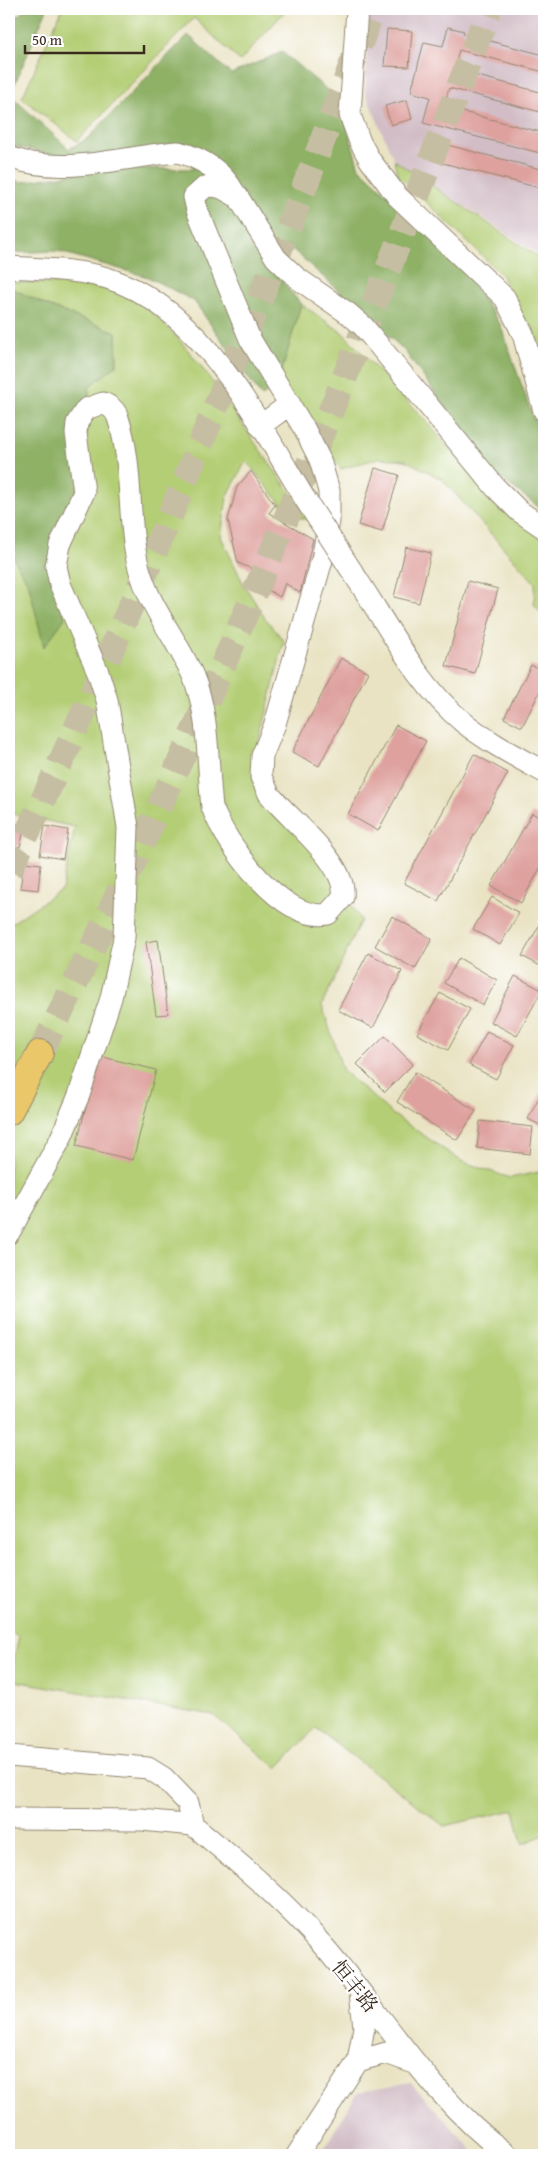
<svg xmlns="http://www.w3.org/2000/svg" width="553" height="2164" viewBox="0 0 553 2164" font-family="'Gentium Book Plus','Noto Serif SC',serif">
	<rect width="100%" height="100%" fill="#fff"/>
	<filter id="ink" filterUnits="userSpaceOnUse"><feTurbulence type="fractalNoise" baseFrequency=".02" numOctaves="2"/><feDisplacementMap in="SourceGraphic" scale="10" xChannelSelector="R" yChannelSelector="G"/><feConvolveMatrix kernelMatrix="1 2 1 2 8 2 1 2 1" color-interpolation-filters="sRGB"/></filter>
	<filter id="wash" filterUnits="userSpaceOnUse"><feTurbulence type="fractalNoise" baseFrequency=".0096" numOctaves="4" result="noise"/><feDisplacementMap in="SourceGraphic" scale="20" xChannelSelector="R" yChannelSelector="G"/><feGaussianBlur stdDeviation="1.12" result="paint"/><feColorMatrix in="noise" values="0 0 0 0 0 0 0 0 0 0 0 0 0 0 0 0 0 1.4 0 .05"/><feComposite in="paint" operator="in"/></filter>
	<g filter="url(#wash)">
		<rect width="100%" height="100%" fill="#e9e3c3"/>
		<path fill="#d2bdc6" d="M368 9H544V258L394 160 365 92Z
			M411 2083 477 2155H320L358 2092Z"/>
		<path fill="#b3ce74" stroke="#777c49" d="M62 9H287L240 61 194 18 77 141 22 98Z
			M394 160 544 261V361L501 274 397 174Z
			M9 282C45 284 88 281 122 294 167 312 214 384 242 424 264 456 287 488 310 520L290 515 246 461 227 497 221 537 243 583 265 618 284 641 254 764V782L269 811 297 835 323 863 361 920 322 1005 343 1071 391 1113 461 1161 510 1178 544 1171V1835L522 1844 514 1810 444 1826 316 1728 277 1768 213 1715 9 1680 19 1637 9 1630V925L62 889 75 827 9 813V550L29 585 44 646 48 562 85 468 89 387 117 365 116 332 48 306 9 287Z
			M301 304 343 333 432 428 494 501 544 538V617L534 604 535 583 442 479 405 460 379 458 341 469 279 381Z"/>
		<path fill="#8eb166" stroke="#646e42" d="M27 9H47L10 95 69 149 88 138 188 35 231 74 282 52 339 100 359 168 452 254 500 324 544 448V511L493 472 403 349 289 246 254 248 301 304 279 381 262 397 194 301 148 277 57 251 9 253V179L22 182 111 168 194 169 178 146 71 158 9 145V22Z
			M9 287 48 306 116 332 117 365 89 387 85 468 48 562 65 618 44 647 29 585 9 550Z"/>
		<g id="blocks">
			<path fill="#dea19e" d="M448 27 464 31 463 34 544 55V72L459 50 454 70 544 93V113L449 88 444 107 544 133V154L423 123 430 97 411 92 424 42 443 46Z
				M387 29 412 31 409 67 384 66Z
				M407 100 412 119 391 125 385 106Z
				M436 142 544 170V189L431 160Z
				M375 468 399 475 382 532 358 525Z
				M251 471 275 505 269 513 313 539 300 593 285 583 280 597 258 584 262 573 238 563 228 520 237 487Z
				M406 547 431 553 419 603 394 597Z
				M468 581 498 589 475 674 446 666Z
				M341 658 368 672 319 766 292 752Z
				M531 665 544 671V683L522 727 504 718Z
				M396 725 426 741 378 831 348 814Z
				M474 754 508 773 438 901 404 883Z
				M532 813 544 820V861L521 903 491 886Z
				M9 823 25 826 20 847 9 845Z
				M45 826 68 830 63 859 40 855Z
				M24 862 41 864 38 890 20 888Z
				M492 897 519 913 500 945 473 929Z
				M392 916 432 939 415 969 375 946Z
				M544 917V968L522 956Z
				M158 940 168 1014 156 1015 146 942Z
				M368 953 402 971 373 1028 338 1010Z
				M459 958 497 980 483 1005 444 983Z
				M515 976 542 990 517 1036 491 1022Z
				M440 993 470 1009 448 1050 417 1034Z
				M487 1031 514 1045 496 1079 469 1065Z
				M385 1036 413 1064 385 1092 357 1064Z
				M99 1056 156 1070 133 1160 76 1146Z
				M415 1072 476 1111 457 1140 397 1102Z
				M544 1087V1127L528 1119Z
				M480 1121 533 1127 530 1154 477 1148Z"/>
		</g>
	</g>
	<g filter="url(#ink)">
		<use href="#blocks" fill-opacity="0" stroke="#928670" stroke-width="1"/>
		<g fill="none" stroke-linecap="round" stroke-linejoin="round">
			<path stroke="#c6bea2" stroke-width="26" stroke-dasharray="26 13" stroke-linecap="butt" d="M9 871C55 777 98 681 140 585 223 395 300 202 373 9
				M40 1053C212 715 354 363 489 9"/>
			<g stroke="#928670" stroke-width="23">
				<path id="minor" d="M357 9 350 115 360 142 370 160 397 196 505 298 523 334 544 411
					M9 157C63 177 123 156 178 152 201 158 222 171 234 192
					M9 267C41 269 76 269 107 278 203 308 256 419 305 499
					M260 426 290 404
					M357 579C388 626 419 686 463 722 488 742 517 757 544 772
					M9 1233 60 1140 79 1095 111 998 124 938 128 827 107 700 98 672 60 584 56 566 60 545 84 492 76 433 77 423 86 409 103 403C110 406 116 410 118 418 132 460 128 507 135 550 143 601 173 631 193 676 210 716 207 765 212 807 226 845 283 923 328 914L343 897C348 864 289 819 269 794L261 777 262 756 275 724 322 560 329 521V491L320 460 305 430 250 339 197 210 194 197 205 187 213 186 222 188 238 197 276 258 297 278 349 314 363 326 495 487 519 511 544 528
					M9 1756 148 1768 164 1778 188 1803 193 1825
					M9 1819 142 1820 193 1825
					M193 1825C240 1864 286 1902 326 1949 385 2018 433 2100 508 2155
					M358 2061 386 2053 417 2064
					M297 2155 358 2061 364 2027 360 1992"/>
			</g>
			<g stroke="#928670" stroke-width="28">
				<path id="major" d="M9 1112 40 1053"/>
			</g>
			<use href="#minor" stroke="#fff" stroke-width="21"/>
			<use href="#major" stroke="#eac769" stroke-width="26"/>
			<g stroke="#928670" stroke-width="23" stroke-linecap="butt">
				<path id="minor-bridge" d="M305 499 357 579"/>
			</g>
			<use href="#minor-bridge" stroke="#fff" stroke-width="21"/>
		</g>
	</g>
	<g text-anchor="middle" stroke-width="4.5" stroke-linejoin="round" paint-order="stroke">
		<g font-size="20" fill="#3b2a1e" stroke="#fff">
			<text transform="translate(355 1986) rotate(51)" y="7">恒丰路</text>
		</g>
	</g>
	<rect width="553" height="2164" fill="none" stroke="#fff" stroke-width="30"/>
	<path d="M25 45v8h119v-8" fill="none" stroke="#3b2a1e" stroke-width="2.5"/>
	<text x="32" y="45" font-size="15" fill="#3b2a1e" stroke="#ffffff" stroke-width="4" paint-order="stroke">50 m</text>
</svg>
